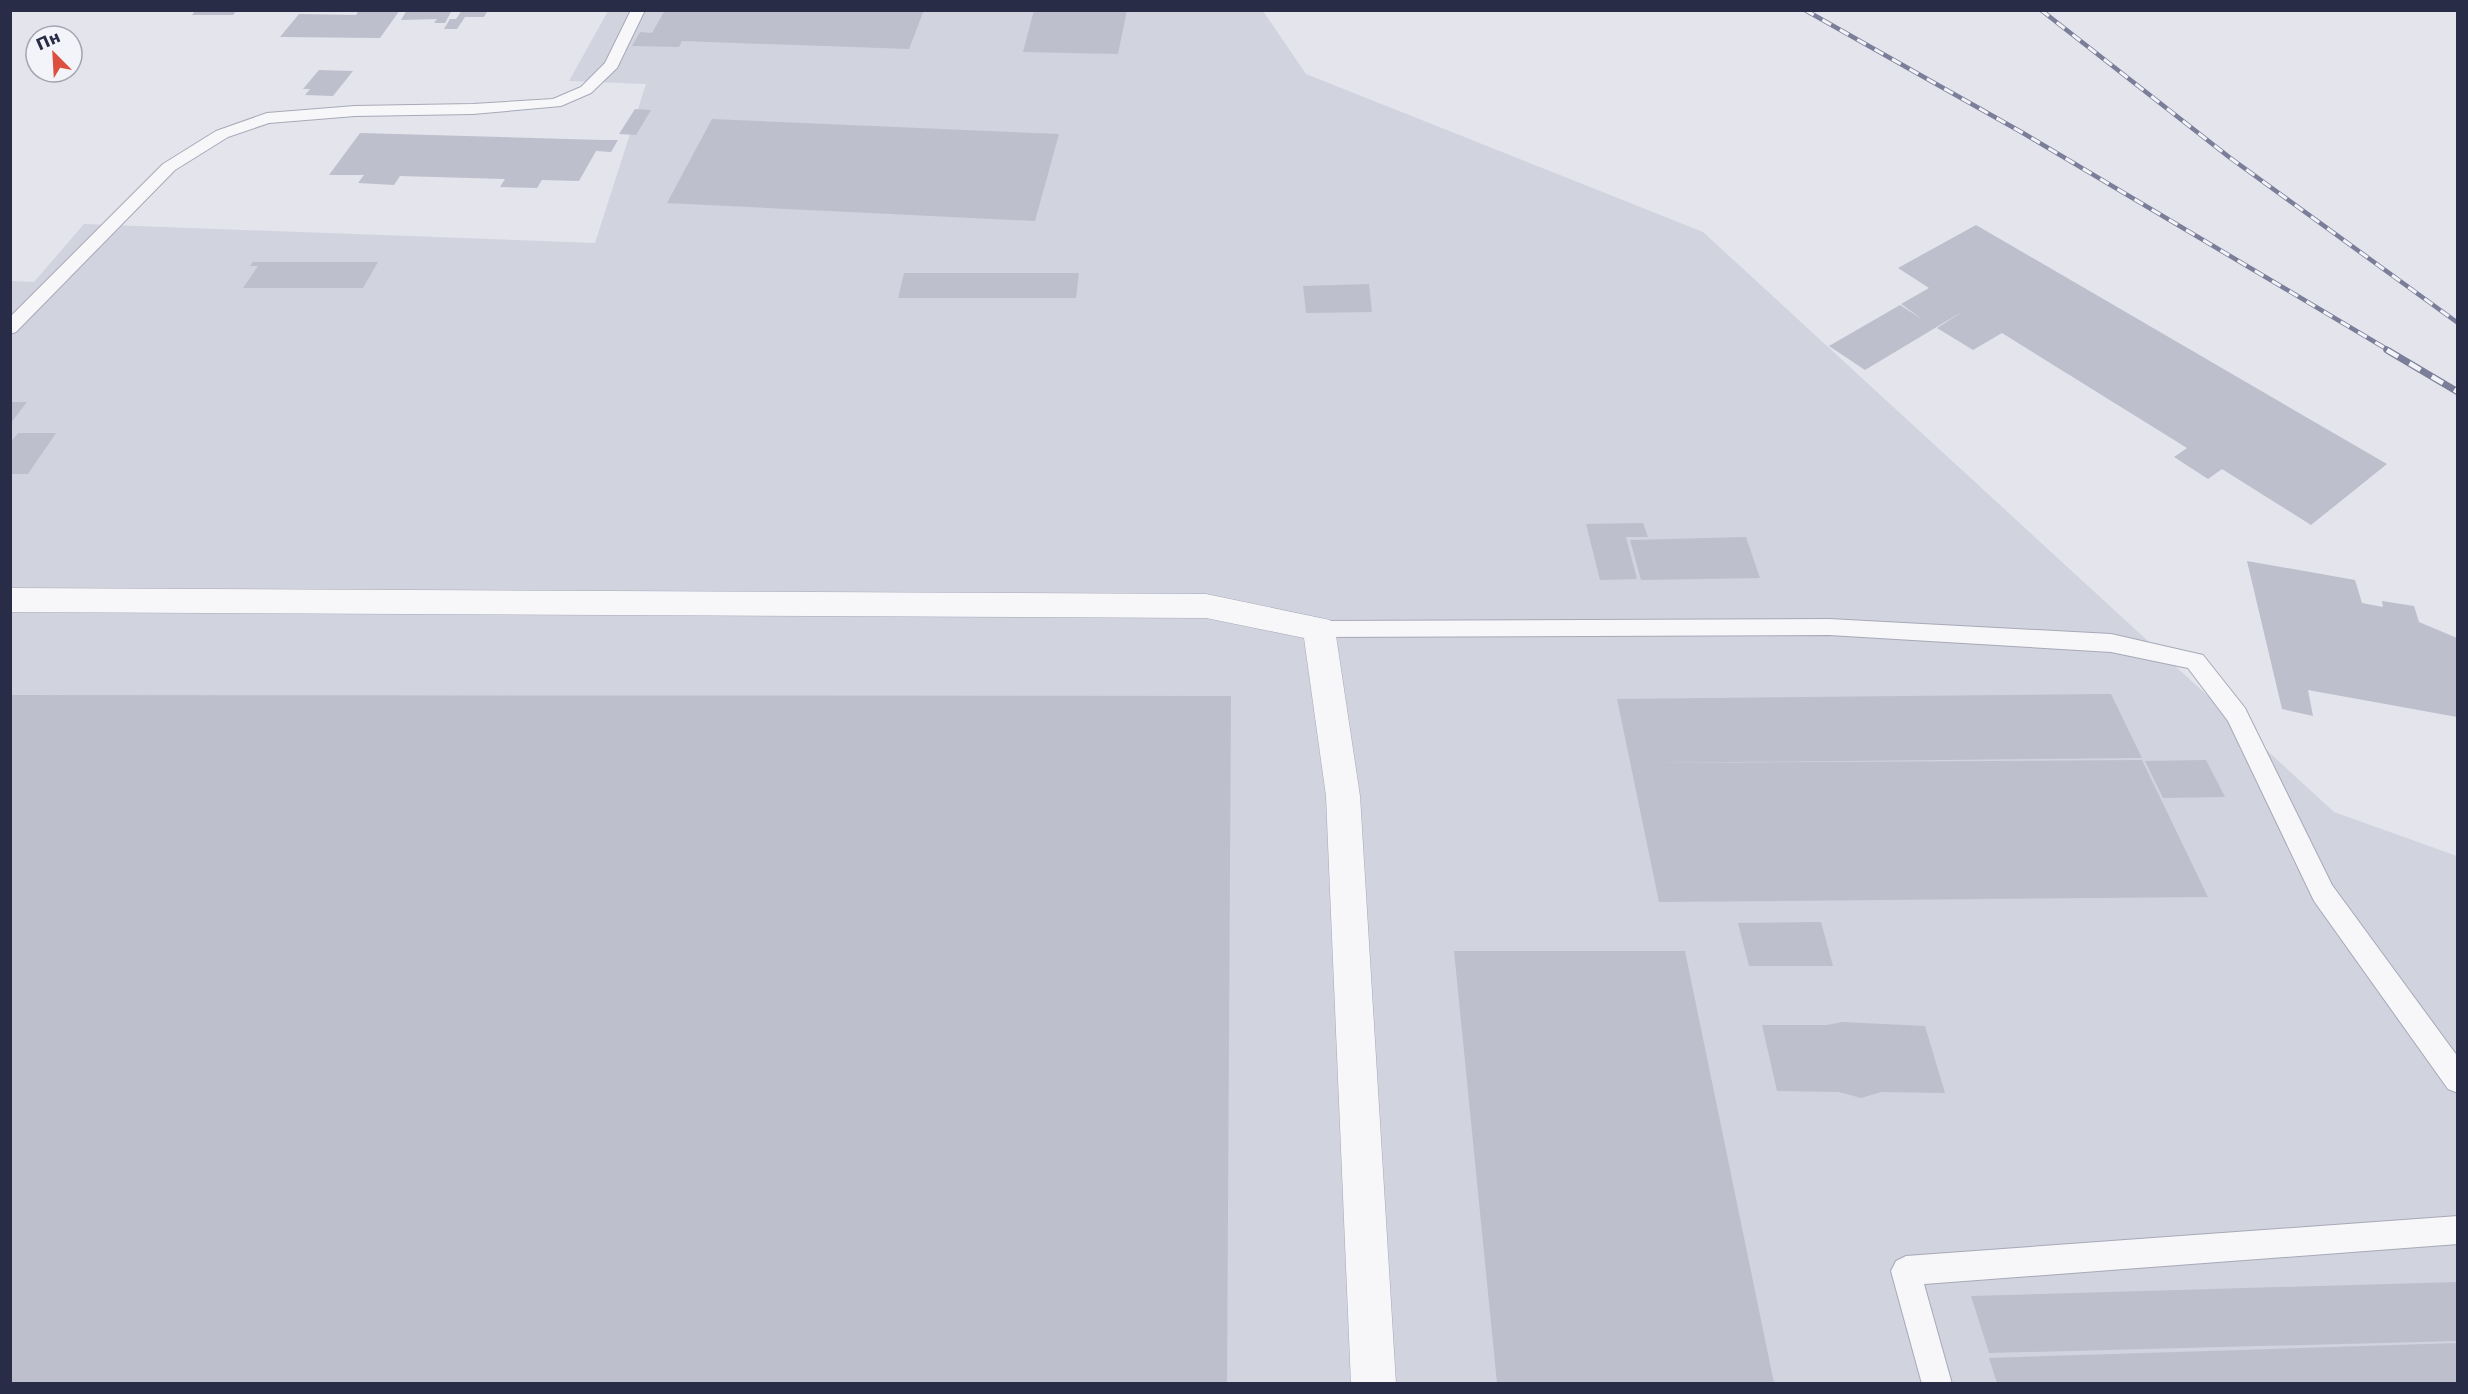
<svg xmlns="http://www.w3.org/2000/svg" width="2468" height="1394" viewBox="0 0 2468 1394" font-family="'DejaVu Sans',sans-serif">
	<rect width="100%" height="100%" fill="#e3e4ec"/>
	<path fill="#d1d3df" d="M608 11H1263L1306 74 1703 232 2334 812 2457 856V1383L11 1384V281L34 282 84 224 595 243 646 84 569 81Z"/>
	<path fill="#bdbfcd" d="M196 10H237L233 15H192Z
		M359 10H400L380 38 280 37 299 14 356 15Z
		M407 10H452L445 23H434L437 19 401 20Z
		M462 10H488L484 17H465L457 29H444L450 19H456Z
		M665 10H924L909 49 682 41 679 47 632 46 640 32 652 33Z
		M1034 10H1127L1118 54 1023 52Z
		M319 70 353 71 333 96 305 95 310 89H303Z
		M635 109 651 110 636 135 619 134Z
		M712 119 1059 134 1035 221 667 203Z
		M360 133 602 140H618L611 152 596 151 579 181 542 180 537 188 500 187 505 179 400 176 394 185 358 183 364 175H329Z
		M1976 225 2299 413 2387 464 2311 525 2222 469 2208 479 2174 457 2187 448 2002 333 1973 350 1937 328 1965 310 1865 370 1829 346 1900 305 1922 319 1901 304 1929 288 1898 268Z
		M253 262H378L363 288H243L258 266H250Z
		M904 273H1079L1076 298H898Z
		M1369 284 1372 312 1306 313 1303 286Z
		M10 402H27L10 424Z
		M18 433H56L28 474H10V443Z
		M1643 523 1648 537H1626L1637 579 1600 580 1586 524Z
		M1746 537 1760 578 1641 580 1630 540Z
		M2247 561 2355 580 2362 603 2383 607 2382 601 2414 606 2419 622 2457 638V717L2308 690 2313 716 2282 709Z
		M2111 694 2142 758 1642 763 2142 760 2208 897 1659 902 1617 699Z
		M10 695 1231 696 1227 1383H10Z
		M2206 760 2225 797 2163 798 2145 761Z
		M1821 922 1833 966H1749L1738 923Z
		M1454 951H1685L1774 1383H1497Z
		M1842 1022 1925 1026 1945 1093 1881 1092 1861 1098 1839 1092 1777 1091 1762 1025H1827Z
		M2457 1282V1341L1989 1353 1971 1296Z
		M2457 1343V1383H1997L1989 1358Z"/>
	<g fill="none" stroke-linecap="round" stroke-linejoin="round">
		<g stroke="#a7a9b7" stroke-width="2">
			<path id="service" d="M631 10H645L617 68 591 93 561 106 473 114 355 116 269 123 228 137 175 170 16 332 10 334V317L163 164 216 131 267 113 355 106 473 104 553 99 581 87 605 63Z
				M1829 619 2111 634 2203 655 2245 708 2332 885 2458 1057V1093L2448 1089 2314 901 2228 721 2188 668 2111 652 1829 635 1319 637 1311 635 1308 629 1311 623 1319 621Z
				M2458 1216V1244L1924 1284 1952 1384H1922L1891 1271 1896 1261 1906 1256Z"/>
		</g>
		<g stroke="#a7a9b7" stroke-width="1">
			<path id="minor" d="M10 588 1206 594 1330 620 1335 629 1360 796 1396 1384H1351L1326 796 1304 638 1206 618 10 612Z"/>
		</g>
		<use href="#service" fill="#f7f7fa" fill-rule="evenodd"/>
		<use href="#minor" fill="#f7f7fa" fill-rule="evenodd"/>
		<g stroke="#7b7e98" stroke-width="4.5">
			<path id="rail-far1" d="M1805 10 2023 133 2390 351
				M2041 10 2229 157 2458 323"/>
		</g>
		<g stroke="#7b7e98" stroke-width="7">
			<path id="rail" d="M2387 350 2458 392"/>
		</g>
		<use href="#rail-far1" stroke="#f3f4f9" stroke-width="3" stroke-dasharray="10" stroke-linecap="butt"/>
		<use href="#rail" stroke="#f3f4f9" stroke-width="4.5" stroke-dasharray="13" stroke-linecap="butt"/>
	</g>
	<rect width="2468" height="1394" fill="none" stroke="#292c47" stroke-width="24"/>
	<g transform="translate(54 54) rotate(336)"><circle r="28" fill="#f3f4f9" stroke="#a2a4b2" stroke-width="1.5"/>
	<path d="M0-4.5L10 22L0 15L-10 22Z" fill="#dc4f3e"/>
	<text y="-9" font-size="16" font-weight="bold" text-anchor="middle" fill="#292c47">Пн</text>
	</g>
</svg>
